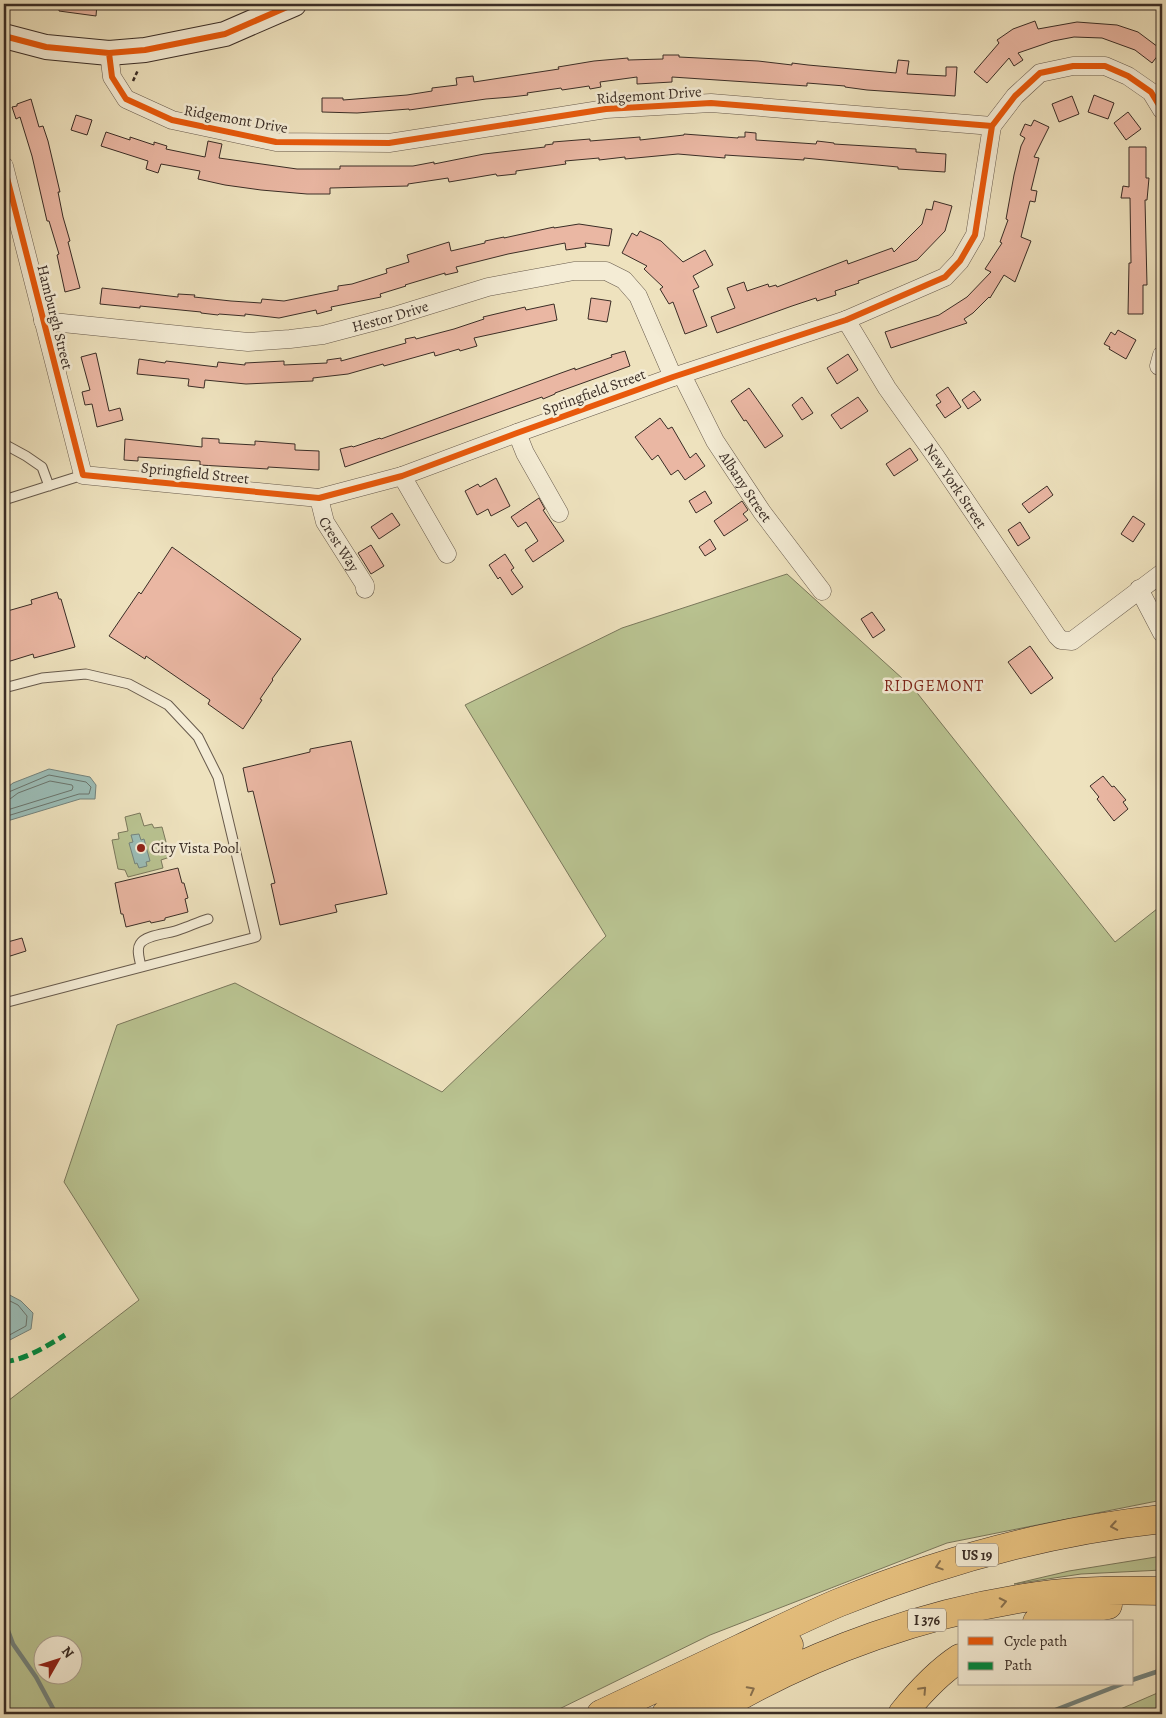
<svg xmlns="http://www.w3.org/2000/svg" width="1166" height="1718" viewBox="0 0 1166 1718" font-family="Alegreya,serif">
	<rect width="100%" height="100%" fill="#eee2be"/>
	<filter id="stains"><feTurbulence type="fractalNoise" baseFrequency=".004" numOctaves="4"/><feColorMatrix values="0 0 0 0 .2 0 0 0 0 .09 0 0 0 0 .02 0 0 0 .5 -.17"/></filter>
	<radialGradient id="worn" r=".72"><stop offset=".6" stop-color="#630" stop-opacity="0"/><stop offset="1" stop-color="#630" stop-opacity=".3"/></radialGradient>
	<path fill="#b9c391" stroke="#7a785c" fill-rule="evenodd" d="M787 574 914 689 1115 942 1162 905V1500L947 1543 710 1635 549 1714H4V1404L139 1300 64 1182 117 1025 235 983 442 1092 606 936 465 705 622 628ZM42 1646H72V1676H42Z
		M140 813 144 826 152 824 154 828 162 827 170 857 161 860 163 868 128 877 125 870 118 869 112 840 119 839 118 833 128 831 125 817Z
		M1162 1556V1570L1081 1574 1014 1584 1069 1571Z
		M1162 1691V1714H1109Z"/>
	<path fill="#9bbdb7" stroke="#74837d" d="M49 769 90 777 96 785 95 799H80L4 822V790L13 783Z
		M139 834 141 840 144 839 150 861 146 862 147 866 139 868 137 863 135 864 129 843 133 842 131 835Z
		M4 1292 21 1301 33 1313 31 1329 4 1343Z"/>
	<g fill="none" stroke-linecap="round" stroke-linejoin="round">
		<path stroke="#6a756e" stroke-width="1" d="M4 794 49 775 86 782 91 787 89 794H79L4 817
			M4 800 10 799 18 793 50 781 72 785 73 787 72 790 4 811
			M4 1298 18 1305 27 1316 26 1326 4 1338"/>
		<path stroke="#74837d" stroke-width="4.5" d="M4 1620 13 1644 36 1677 56 1714
			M1132 1680 1162 1670
			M1045 1714 1122 1684"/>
	</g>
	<path fill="#eab7a3" stroke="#3a2d26" d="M59 4H97L96 16 59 11Z
		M1035 21 1038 29 1077 22 1117 25 1138 32 1162 50 1152 63 1135 50 1102 38 1074 37 1053 41 1018 53 1023 60 1014 66 1009 58 987 83 974 72 999 43 997 40 1013 29Z
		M663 55H679V57L758 61 792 65V63L808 65 896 73 898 60 909 61 907 74 946 76V67H957L955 96 867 90 845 87V86L807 83V86L672 77V82L637 84V77L600 82 601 87 590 89 589 86 562 90 561 88 527 93 528 95 511 97 486 99 409 110V109L357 113 322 112V98H343V100L407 95 432 91V88L457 85 456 78 473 76 474 82 559 69 558 67 594 61 628 58V60L663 59Z
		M1094 95 1114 103 1108 119 1088 112Z
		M1072 96 1079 114 1059 122 1052 104Z
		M31 99 39 127 43 126 48 141 60 192H58L63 217 70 241 68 242 80 288 65 292 57 255 59 254 49 221H47L32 156 20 117 16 119 12 107 17 106V104Z
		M1128 112 1141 129 1126 140 1114 123Z
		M76 115 92 120 87 135 71 130Z
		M1034 120 1049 127 1034 157 1039 158 1031 190 1037 191 1035 202 1030 201 1021 237 1031 241 1015 282 1004 275 990 298 989 297 973 313 964 319 967 323 891 348 885 332 939 315 967 297 991 272 985 269 1002 243 1000 242 1008 220 1006 219 1014 175 1021 146 1025 138 1020 135 1025 124 1031 126Z
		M106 132 130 140V137L154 145V142L167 146 166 149 205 157 208 141 222 144 219 158 297 169H340V166H413L434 162V164L484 154 545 147V145L553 144V142L590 139V141L640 137V140L684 135V134L738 138V137H745V132L756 133V140L816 144 817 141 834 143V144L916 149V152L946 154 945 172 898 169V167L804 158V160L725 155V158L678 154 625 159V157L599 160V158L565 161 566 164 516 171V174L497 176 496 174 449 182 448 178 408 184V186L330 188V194H307L261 190 225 185 198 179 200 171 161 164 158 173 146 169 148 161 101 146Z
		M1129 147H1146V178H1149L1147 200H1145L1147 285H1143V314H1128L1129 263H1131L1130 198H1121L1123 186 1129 187Z
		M934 201 952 206 945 231 917 260 858 281 859 283 835 291 836 295 817 301 816 298 792 306 717 333 711 317 735 308 727 288 744 282 747 291 768 284 769 287 776 285 777 287 847 260 848 264 892 248 894 252 922 224 926 209 932 210Z
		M579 224 612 229 609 246 585 243 586 247 566 250 565 243 508 254 456 267 458 272 445 275V273L405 285 406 286 380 294 381 297 331 307 332 310 317 314 316 310 279 318 245 314V316L219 314 218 315 201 313V312L140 306V308L100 304 102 288 178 297V294L195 295 194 297 231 301 261 303 262 299 284 301 338 290V286L352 284 387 273 386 269 409 262 407 255 449 242 451 251 485 243V241L504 237V238L554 227V228Z
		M640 231 661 241 683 262 705 250 713 265 693 276 699 287 693 290 707 326 685 334 673 302 669 304 660 289 663 287 644 269 647 266 622 253 632 233 637 236Z
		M591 298 611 301 607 322 588 319Z
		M554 304 557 320 474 338 477 346 460 351 459 349 435 356 434 352 384 366 383 364 348 374 313 378V381L246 384 205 380 204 388 188 386 189 379 137 374 139 359 165 363 166 361 217 367 218 362 245 365V363L284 361V365L327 363V360L341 358V361L406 343 405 339 415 337 416 339 454 329 484 319 483 317 525 307 526 310Z
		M1118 330 1136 340 1126 359 1109 349 1110 347 1104 344 1111 332 1115 335Z
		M625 351 630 366 555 393V394L543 399 542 397 345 467 340 449 352 446 353 447 380 438 381 439 561 373 575 368V370L612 357 611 355Z
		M96 353 109 411 120 408 123 420 97 427 92 404 85 405 82 392 90 390 81 357Z
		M848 354 858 370 837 384 827 368Z
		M948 387 961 407 945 418 936 405 941 402 936 395Z
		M749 388 783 436 765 448 746 420 744 421 731 401Z
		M974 391 981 400 968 409 962 400Z
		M802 397 813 413 802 420 792 405Z
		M858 397 868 411 841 429 831 415Z
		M660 418 668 429 672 427 690 458 696 453 705 466 685 480 678 470 671 475 658 455 652 460 635 437Z
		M202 438 219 439V443L255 445V441L295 444V450L319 451V470L268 467V469L200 465V461L138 457V461L124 460 125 439 202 447Z
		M910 448 918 460 894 476 886 464Z
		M496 478 510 506 491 516 488 509 477 515 465 491 478 484 480 487Z
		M1047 486 1053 495 1029 513 1022 504Z
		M705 491 712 503 696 513 689 501Z
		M539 498 545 509 543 510 564 541 533 562 525 550 538 541 526 522 518 527 511 517Z
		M742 501 748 510 743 514 748 520 724 536 714 521Z
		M392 513 400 525 379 539 371 527Z
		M1133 516 1145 524 1133 542 1121 534Z
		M1020 522 1030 538 1018 546 1008 530Z
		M710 539 716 549 705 556 699 547Z
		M371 545 384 566 371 574 358 553Z
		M172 547 301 639 272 679 273 680 260 699 262 700 243 729 208 704 210 700 146 656 145 659 109 636 139 592 141 594Z
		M505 554 514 568 511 570 523 587 512 595 500 577 498 579 489 565Z
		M57 592 59 599H61L75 647 34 658 33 654 4 663V612L32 604 31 600Z
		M872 612 885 630 873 638 861 619Z
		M1030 646 1053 678 1031 694 1008 662Z
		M351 741 387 894 335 905 337 912 280 925 271 884 275 883 253 791 248 792 243 768 310 752V749Z
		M1103 776 1112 787 1114 786 1126 800 1123 802 1128 809 1114 821 1097 799 1099 797 1090 786Z
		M178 868 182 883H184L188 898 185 899 188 912 165 918V920L151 923 150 921 126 927 123 914H121L115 883Z
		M22 938 26 951 4 958V943Z"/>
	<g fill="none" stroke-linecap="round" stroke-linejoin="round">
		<g stroke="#675a4c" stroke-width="11">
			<path id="lane" d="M4 444 26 456 42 467 49 486
				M4 500 83 475
				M4 688 42 678 86 674 129 684 168 705 198 737 218 777 256 937 4 1003
				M141 967C140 960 136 950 140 944 146 934 171 934 181 929 190 926 198 922 208 919"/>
		</g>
		<g stroke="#675a4c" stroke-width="19">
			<g id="street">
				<path d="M109 53 112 77 126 99 172 120 276 142 389 143 606 109 711 103 992 126 1015 96 1040 73 1073 66H1105L1128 76 1151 92 1162 110"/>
				<path d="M4 166 83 475 319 498 402 476 517 433 673 377 846 320 945 277 960 261 975 235 992 126"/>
				<path id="s1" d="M846 320 887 388 936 457 1057 636 1061 640 1072 641 1162 573"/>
				<path id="s2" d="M43 321 248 342 290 339 323 335 391 317 488 287 574 271H606L624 280 638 296 673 377"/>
				<path d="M1159 366 1162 355"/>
				<path id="s3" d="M682 375 715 441 762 512 822 591"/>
				<path d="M517 433 525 453 559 513"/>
				<path d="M402 476 447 554"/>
				<path id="s4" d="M319 498 325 522 365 585V589"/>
				<path d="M1139 589 1162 633"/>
			</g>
		</g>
		<g stroke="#3a2d26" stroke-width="26">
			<path id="secondary" d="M4 36 46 47 109 53 145 50 225 34 294 4"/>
		</g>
		<g stroke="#3a2d26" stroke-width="29">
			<path id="highway" d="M1037 1622 1065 1613 1108 1605
				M601 1714C648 1692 695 1670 741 1648 773 1633 805 1617 838 1603 941 1561 1051 1531 1162 1519
				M666 1714 713 1685 789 1645
				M709 1714C810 1652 935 1608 1053 1594 1089 1590 1126 1590 1162 1591
				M902 1714C919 1693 937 1673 960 1658"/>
		</g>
		<path stroke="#3a2d26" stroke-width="2.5" stroke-dasharray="4 2.5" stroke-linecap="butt" d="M133 81 138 70"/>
		<use href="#lane" stroke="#f4ecd5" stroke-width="9"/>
		<use href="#street" stroke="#f4ecd5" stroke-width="18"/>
		<use href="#secondary" stroke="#f4ecd5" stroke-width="24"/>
		<use href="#highway" stroke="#e7c17f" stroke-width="28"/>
		<path stroke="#00873e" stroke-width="5" stroke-dasharray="10 5" stroke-linecap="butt" d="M4 1362C27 1359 45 1347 65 1335"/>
		<g stroke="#f4ecd5" stroke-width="9">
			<path id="cycleway" d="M4 36 46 47 109 53 145 50 225 34 294 4
				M109 53 112 77 126 99 172 120 276 142 389 143 606 109 711 103 992 126 1015 96 1040 73 1073 66H1105L1128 76 1151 92 1162 110
				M4 166 83 475 319 498 402 476 517 433 673 377 846 320 945 277 960 261 975 235 992 126"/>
		</g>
		<use href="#cycleway" stroke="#e8590c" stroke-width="6"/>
	</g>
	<defs><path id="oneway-chevron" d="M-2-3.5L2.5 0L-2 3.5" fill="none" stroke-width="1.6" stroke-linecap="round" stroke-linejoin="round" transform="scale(1.25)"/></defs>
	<g stroke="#88704e">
		<use href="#oneway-chevron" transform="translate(1114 1526) rotate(170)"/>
		<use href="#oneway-chevron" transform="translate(939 1566) rotate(162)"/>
		<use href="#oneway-chevron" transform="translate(1003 1602) rotate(-12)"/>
		<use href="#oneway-chevron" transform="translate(751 1690) rotate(-28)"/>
		<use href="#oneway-chevron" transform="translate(923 1690) rotate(-47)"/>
	</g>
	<circle fill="#8f2418" stroke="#f4ecd5" stroke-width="2" cx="141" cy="848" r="5"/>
	<g text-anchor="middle" stroke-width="5" stroke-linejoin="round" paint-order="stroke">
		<g fill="#f4ecd5" stroke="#72665a" stroke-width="1">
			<rect x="956" y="1543.5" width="42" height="23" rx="4"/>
			<rect x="908" y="1608.5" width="38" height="23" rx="4"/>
		</g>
		<g font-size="14" font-weight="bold" fill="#3a2d26">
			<text x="977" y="1560">US 19</text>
			<text x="927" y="1625">I 376</text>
		</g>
		<g font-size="15" fill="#3a2d26" stroke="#f4ecd5">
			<text transform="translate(649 95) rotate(-4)" y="5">Ridgemont Drive</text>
			<text transform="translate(236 119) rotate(10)" y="5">Ridgemont Drive</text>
			<text dy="5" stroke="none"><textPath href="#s2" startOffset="351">Hestor Drive</textPath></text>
			<text transform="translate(55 317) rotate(76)" y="5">Hamburgh Street</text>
			<text transform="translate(594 392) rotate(-20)" y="5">Springfield Street</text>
			<text transform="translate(195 473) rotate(6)" y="5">Springfield Street</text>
			<text dy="5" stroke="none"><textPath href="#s1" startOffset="199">New York Street</textPath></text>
			<text dy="5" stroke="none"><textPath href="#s3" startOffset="129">Albany Street</textPath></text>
			<text dy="5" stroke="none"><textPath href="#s4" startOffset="51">Crest Way</textPath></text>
		</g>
		<g font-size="15" fill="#3a2d26" stroke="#f4ecd5" text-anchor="start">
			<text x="151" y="853">City Vista Pool</text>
		</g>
		<g font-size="16" letter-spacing="1" fill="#7a1f14" stroke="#f4ecd5">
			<text x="934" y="691">RIDGEMONT</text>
		</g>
	</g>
	<rect width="1166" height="1718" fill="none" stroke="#eee2be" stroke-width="20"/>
	<rect x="5" y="5" width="1156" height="1708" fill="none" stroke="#3a2d26" stroke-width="2.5"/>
	<rect x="10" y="10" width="1146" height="1698" fill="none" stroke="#3a2d26"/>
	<rect x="958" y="1620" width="175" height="65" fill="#f4ecd5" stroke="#aaa08f"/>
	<rect x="968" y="1637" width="25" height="8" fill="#e8590c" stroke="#aaa08f"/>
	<text x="1004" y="1646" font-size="15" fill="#3a2d26">Cycle path</text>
	<rect x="968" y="1662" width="25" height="8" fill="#00873e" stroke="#aaa08f"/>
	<text x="1004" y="1670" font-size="15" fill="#3a2d26">Path</text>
	<g transform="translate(58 1660) rotate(51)"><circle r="24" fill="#f4ecd5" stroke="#aaa08f"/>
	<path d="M0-4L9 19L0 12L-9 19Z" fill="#8f2418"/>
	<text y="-8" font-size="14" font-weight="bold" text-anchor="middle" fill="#3a2d26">N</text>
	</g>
	<rect width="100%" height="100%" filter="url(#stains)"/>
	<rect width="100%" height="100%" fill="url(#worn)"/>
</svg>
